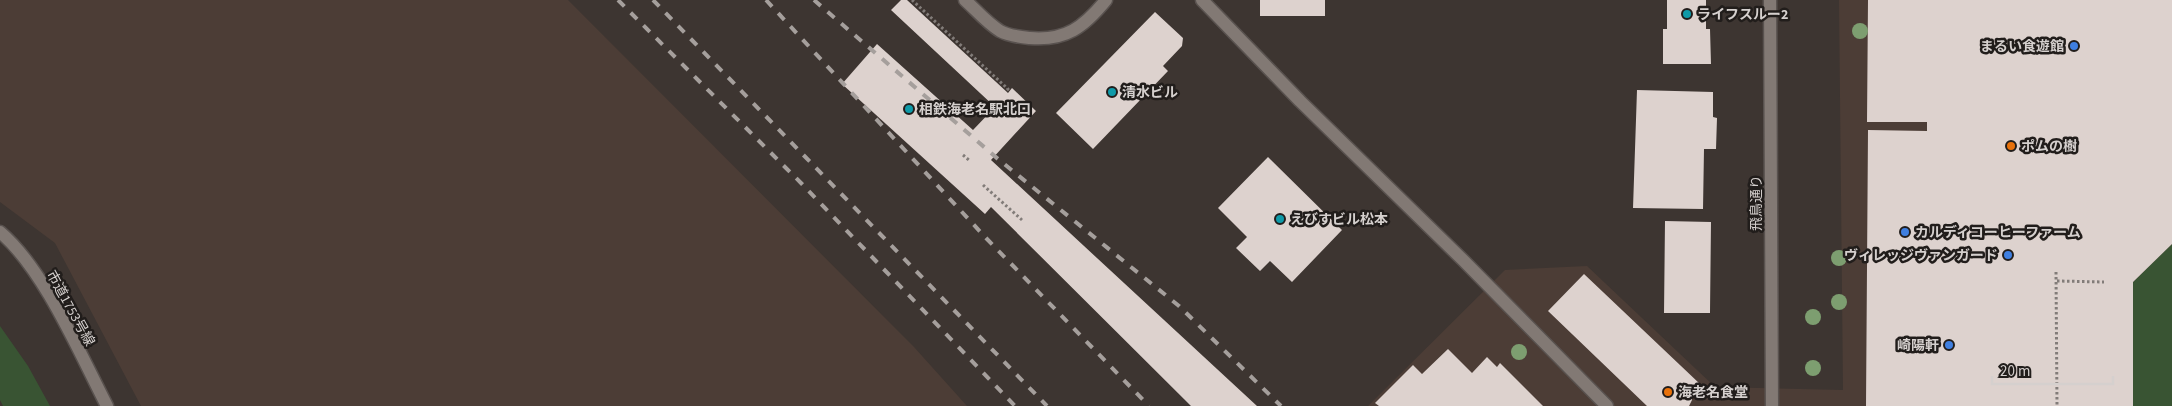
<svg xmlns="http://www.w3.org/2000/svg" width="2172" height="406" viewBox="0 0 2172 406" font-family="'Source Sans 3','Noto Sans JP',sans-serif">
	<rect width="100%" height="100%" fill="#3d3531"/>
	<path fill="#4c3d36" d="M0 0H568L914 347 967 406H141L55 243 0 202Z
		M1839 0H2172V406H1368L1505 270 1587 266 1715 387 1843 390Z"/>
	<path fill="#395433" d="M2172 244V406H2133V282Z
		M0 326 28 366 50 406H3L0 400Z"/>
	<path fill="#ddd2ce" d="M901 0H907L1008 93 1012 88 1036 111 991 160 1257 406H1191L991 207 985 214 842 84 877 44 973 130 995 107 891 10Z
		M1260 0H1325V16H1260Z
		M1667 0H1706V29H1710L1711 64H1663V29H1667Z
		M1868 0H2172V244L2133 282V406H1866L1868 130 1927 131V122H1867Z
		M1155 12 1183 38 1182 46 1163 66 1168 71 1093 149 1056 113Z
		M1637 90 1713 92V117L1717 118 1716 149H1704L1703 209 1633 208Z
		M1268 157 1342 230 1292 282 1270 261 1260 271 1236 248 1247 237 1218 208Z
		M1665 221 1711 222 1710 313H1664Z
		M1584 274 1700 384 1691 393 1692 400 1689 406H1647L1548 311Z
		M1448 349 1472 373 1487 357 1497 367 1500 363 1543 406H1379L1375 403 1413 365 1422 374Z"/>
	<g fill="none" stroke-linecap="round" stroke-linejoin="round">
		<g stroke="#59524f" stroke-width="15">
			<path id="service" d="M965 0C976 10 987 23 1000 31 1009 36 1020 37 1030 38 1066 41 1084 27 1106 0"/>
		</g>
		<g stroke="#59524f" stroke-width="15">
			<path id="tertiary" d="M1202 0 1300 101 1463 260 1607 406
				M1770 0 1772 406
				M0 232C44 269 80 354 107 406"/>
		</g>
		<path stroke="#827c79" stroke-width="3" stroke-dasharray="2.5 2.5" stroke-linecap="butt" d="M912 0 1008 89 1006 91
			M963 155 970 161
			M983 185 1022 220
			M2056 272 2057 406
			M2057 281 2104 282"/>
		<use href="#service" stroke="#827974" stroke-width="12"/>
		<use href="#tertiary" stroke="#827974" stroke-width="12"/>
		<path stroke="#a59f9c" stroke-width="4" stroke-dasharray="9 9" stroke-linecap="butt" d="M618 0 802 184 1015 406
			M653 0 1047 406
			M766 0 986 238 1149 406
			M814 0 998 159 1179 306 1281 406"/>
	</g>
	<g fill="#7d9e70">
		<circle cx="1860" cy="31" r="8"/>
		<circle cx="1839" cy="258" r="8"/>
		<circle cx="1839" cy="302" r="8"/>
		<circle cx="1813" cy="317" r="8"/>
		<circle cx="1519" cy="352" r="8"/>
		<circle cx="1813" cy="368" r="8"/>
	</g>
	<g fill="#0f9aa8" stroke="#211d1b" stroke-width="2">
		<circle cx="1687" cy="14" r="5"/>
		<circle cx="1112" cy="92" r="5"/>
		<circle cx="909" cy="109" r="5"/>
		<circle cx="1280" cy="219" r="5"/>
	</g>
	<g fill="#3f7fe0" stroke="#211d1b" stroke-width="2">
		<circle cx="2074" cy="46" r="5"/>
		<circle cx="1905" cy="232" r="5"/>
		<circle cx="2008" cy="255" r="5"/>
		<circle cx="1949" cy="345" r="5"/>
	</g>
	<g fill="#e8710a" stroke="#211d1b" stroke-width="2">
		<circle cx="2011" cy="146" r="5"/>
		<circle cx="1668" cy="392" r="5"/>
	</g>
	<g text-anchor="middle" stroke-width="5" stroke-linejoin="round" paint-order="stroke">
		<g font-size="14" font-weight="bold" fill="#d5d0ce" stroke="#211d1b" text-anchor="start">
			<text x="1697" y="19">ライフスルー2</text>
			<text x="2064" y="51" text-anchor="end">まるい食遊館</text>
			<text x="1122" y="97">清水ビル</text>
			<text x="919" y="114">相鉄海老名駅北口</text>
			<text x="2021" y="151">ポムの樹</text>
			<text x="1290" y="224">えびすビル松本</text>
			<text x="1915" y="237">カルディコーヒーファーム</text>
			<text x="1998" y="260" text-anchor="end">ヴィレッジヴァンガード</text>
			<text x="1939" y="350" text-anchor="end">崎陽軒</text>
			<text x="1678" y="397">海老名食堂</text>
		</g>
		<g font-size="14" fill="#d5d0ce" stroke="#211d1b">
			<text transform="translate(1756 203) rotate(-90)" y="5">飛鳥通り</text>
			<text transform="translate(71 308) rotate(61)" y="5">市道1753号線</text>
		</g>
	</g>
	<path d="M1992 376v8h121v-8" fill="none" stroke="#d5d0ce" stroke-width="2.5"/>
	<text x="2000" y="376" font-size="15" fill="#d5d0ce" stroke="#211d1b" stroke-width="4" paint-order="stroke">20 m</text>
</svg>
